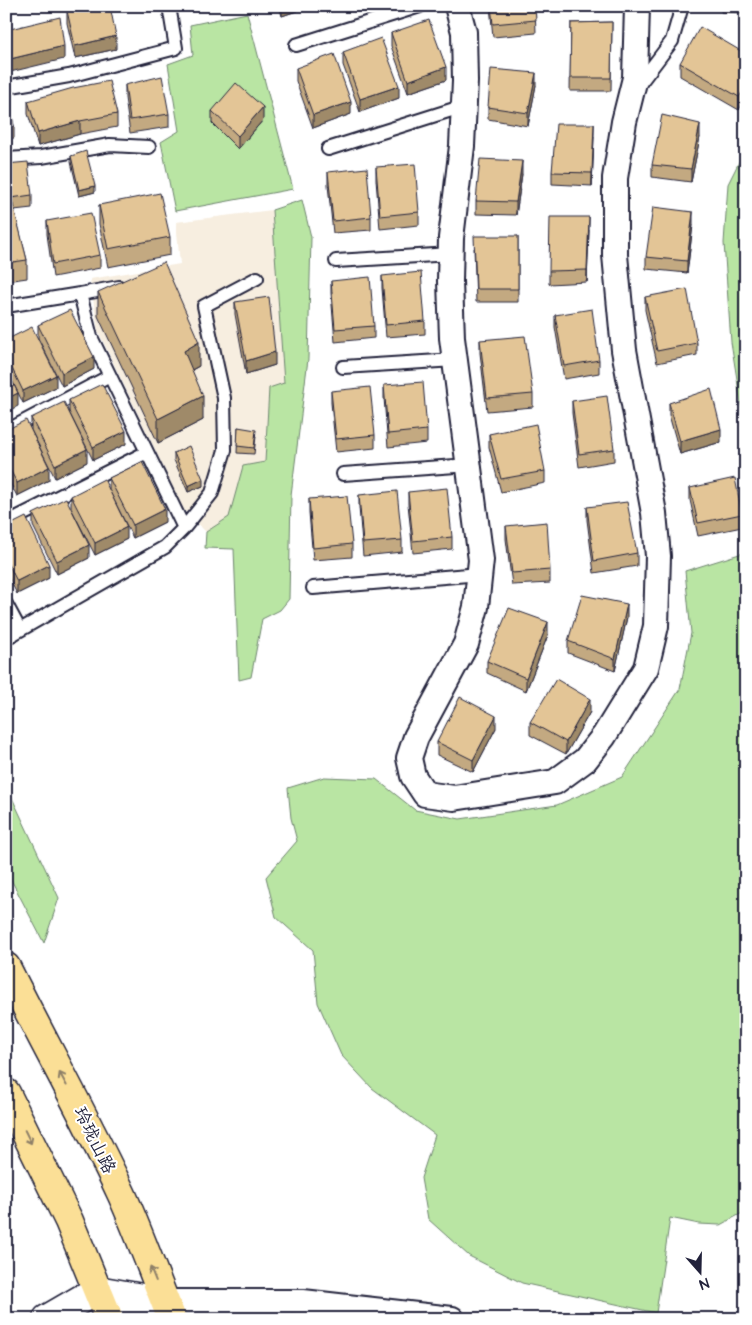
<svg xmlns="http://www.w3.org/2000/svg" width="752" height="1325" viewBox="0 0 752 1325" font-family="'Architects Daughter','LXGW WenKai TC',sans-serif">
	<rect width="100%" height="100%" fill="#fff"/>
	<filter id="ink" filterUnits="userSpaceOnUse"><feTurbulence type="fractalNoise" baseFrequency=".02" numOctaves="2"/><feDisplacementMap in="SourceGraphic" scale="10" xChannelSelector="R" yChannelSelector="G"/><feConvolveMatrix kernelMatrix="1 2 1 2 8 2 1 2 1" color-interpolation-filters="sRGB"/></filter>
	<g filter="url(#ink)">
		<path fill="#f7eee0" d="M272 210 284 383 269 389 265 462 243 466 229 518 206 532 184 510 98 331 90 279 180 264 176 222Z"/>
		<path fill="#b9e5a3" stroke="#6e846f" d="M247 13 293 189 175 211 161 142 179 131 168 64 193 55 190 25Z
			M746 148V435L731 342 724 243 728 184Z
			M302 200 311 237 308 359 291 495 289 599 280 610 262 619 251 677 239 680 234 549 205 548 206 532 229 517 243 466 265 462 269 388 284 383 272 210Z
			M746 552V1211L720 1225 699 1224 670 1218 656 1313 522 1283 469 1256 428 1219 421 1178 435 1135 372 1088 341 1055 318 1003 313 950 276 917 266 877 297 841 291 818 288 788 324 777 376 779 415 810 460 819 557 805 622 777 680 689 691 633 685 571Z
			M6 785 59 898 44 943 6 870Z"/>
		<g fill="none" stroke-linecap="round" stroke-linejoin="round">
			<g stroke="#22223b" stroke-width="16">
				<path id="lane" d="M296 45 420 6
					M6 87 69 76 176 48 169 6
					M637 87 672 41 682 6
					M328 149 464 106
					M6 159 41 157 110 145 149 147
					M336 261 451 254
					M119 287 80 294 91 337 184 528
					M6 306 80 294
					M343 367 455 360
					M6 431 110 376
					M343 474 470 465
					M6 523 147 452
					M313 588 480 574
					M6 604 20 630
					M6 638 165 547 184 528 212 493 225 450 224 398 204 306 257 278"/>
			</g>
			<g stroke="#22223b" stroke-width="28">
				<path id="street" d="M457 6 464 32 465 81 462 146 451 238 450 281 452 338 481 560 476 607 466 644 416 737 409 758 413 776 425 794 454 798 555 782 585 760 604 736 646 668 656 626 658 556 654 513 624 350 615 255V178L624 122 635 78 637 6
					M165 1302H303L452 1319"/>
			</g>
			<g stroke="#22223b" stroke-width="31">
				<path id="secondary" d="M47 1319 97 1290 165 1302
					M129 1319 165 1302"/>
			</g>
			<g stroke="#22223b" stroke-width="31">
				<path id="primary" d="M6 967C44 1043 86 1118 122 1195 140 1235 155 1278 172 1319
					M6 1093 69 1221 109 1319"/>
			</g>
			<use href="#lane" stroke="#fff" stroke-width="12"/>
			<use href="#street" stroke="#fff" stroke-width="24"/>
			<use href="#secondary" stroke="#fff" stroke-width="28"/>
			<use href="#primary" stroke="#fbdf96" stroke-width="28"/>
		</g>
		<path fill="#c3a981" stroke="#22223b" d="M279 6H311L282 16Z
			M490 6H535L536 33 493 37Z
			M721 6H746V13L721 12Z
			M67 11 116 49 75 58 67 23Z
			M612 22 611 91H570L571 23Z
			M391 33 446 80 408 93 391 46Z
			M343 52 399 98 360 112 343 65Z
			M746 54 739 110 680 76V63Z
			M296 68 351 114 313 128 296 81Z
			M125 85 169 114V127L130 133 125 98Z
			M536 85 528 126 488 119V107Z
			M6 91 14 126V138L6 139Z
			M28 101 117 114V127L80 134 38 146 28 114Z
			M212 111 263 120 238 149 212 123Z
			M594 136 592 186 552 184V172Z
			M700 137 691 182 652 177V165Z
			M71 156 95 192 79 196 71 162Z
			M6 164 32 195V208L14 210 27 260V278L6 281Z
			M376 167 419 212V225L380 229 376 180Z
			M328 172 371 217V230L333 233 328 185Z
			M522 174 516 215 476 214V201Z
			M99 205 170 237V255L108 267 99 224Z
			M47 221 100 255V268L53 277 47 234Z
			M693 225 687 273 646 269V257Z
			M589 230 587 282 549 284V271Z
			M518 236V302H476L474 248Z
			M382 276 425 321V334L386 337 382 288Z
			M331 281 374 326V338L335 342 331 293Z
			M98 292 199 366 192 370 203 420 158 443 98 316Z
			M645 297 697 343V355L657 363 645 310Z
			M235 302 275 365 246 374 235 314Z
			M555 315 599 360V373L564 379 555 327Z
			M38 325 94 369 62 386 38 338Z
			M6 340 56 387 23 403 6 368Z
			M480 340 533 394V407L487 411 480 353Z
			M384 385 427 430V443L388 447 384 398Z
			M331 391 375 435V448L336 452 331 403Z
			M69 400 126 444 93 460 69 412Z
			M572 401 614 449V461L579 467 572 413Z
			M669 403 721 442 680 454 669 415Z
			M31 418 87 462 55 478 31 430Z
			M238 427 256 436 254 454 237 453Z
			M6 430 49 480 17 496 6 475Z
			M489 434 545 471V483L501 492 489 447Z
			M174 453 203 486 188 492 174 460Z
			M109 478 165 522 133 538 109 490Z
			M690 488 742 514V527L698 536 690 500Z
			M408 492 452 537V549L413 553 408 504Z
			M359 495 402 540V552L363 556 359 507Z
			M71 496 127 539 95 555 71 508Z
			M309 499 352 544V557L313 560 309 512Z
			M587 507 637 553V566L594 573 587 520Z
			M33 514 89 558 57 574 33 526Z
			M506 526 550 570V583L512 585 506 539Z
			M6 527 49 578 17 594 6 572Z
			M627 617 615 671 568 653V641Z
			M548 635 526 691 487 673V661Z
			M590 712 566 754 530 735V722Z
			M496 728 473 772 437 755V742Z"/>
		<path fill="#9f8a69" stroke="#22223b" d="M282 6H311L282 16Z
			M116 36V49L75 58V46Z
			M64 46V59L6 73V60Z
			M446 67V80L408 93V81Z
			M536 73V85L528 126V113Z
			M399 86V98L360 112V99Z
			M746 86V98L739 110V97Z
			M351 102V114L313 128V115Z
			M263 107V120L238 149V136Z
			M80 121V134L38 146V133Z
			M594 124V136L592 186V173Z
			M700 124V137L691 182V169Z
			M522 161V174L516 215V202Z
			M95 186V192L79 196V190Z
			M693 212V225L687 273V261Z
			M589 217V230L587 282V270Z
			M199 342V366L184 374V351Z
			M275 352V365L246 374V361Z
			M94 357V369L62 386V373Z
			M56 375V387L23 403V391Z
			M18 393V406L6 412V399Z
			M203 396V420L158 443V419Z
			M721 429V442L680 454V441Z
			M126 431V444L93 460V447Z
			M87 449V462L55 478V465Z
			M49 467V480L17 496V483Z
			M203 479V486L188 492V486Z
			M9 487V500L6 501V489Z
			M165 509V522L133 538V525Z
			M127 527V539L95 555V543Z
			M89 545V558L57 574V561Z
			M49 565V578L17 594V581Z
			M627 604V617L615 671V659Z
			M548 622V635L526 691V678Z
			M590 699V712L566 754V742Z
			M496 716V728L473 772V760Z"/>
		<path fill="#e3c596" stroke="#22223b" d="M83 6H110L116 36 75 46 67 11Z
			M491 6H535L536 20 493 24Z
			M60 17 64 46 6 60V30Z
			M429 20 446 67 408 81 391 33Z
			M612 22 611 78H570L571 23Z
			M700 27 746 54V86L739 97 680 63Z
			M381 38 399 86 360 99 343 52Z
			M334 54 351 102 313 115 296 68Z
			M491 69 536 73 528 113 488 107Z
			M162 76 169 114 130 120 125 85Z
			M109 81 117 114 80 121 38 133 28 101 73 88Z
			M236 83 263 107 238 136 212 111Z
			M6 91H8L14 126 6 127Z
			M662 115 700 124 691 169 652 165Z
			M556 124H594L592 173 552 172Z
			M86 151 95 186 79 190 71 156Z
			M480 159 522 161 516 202 476 201Z
			M28 162 32 195 11 198V196L6 197V164Z
			M415 164 419 212 380 216 376 167Z
			M367 168 371 217 333 221 328 172Z
			M160 193 170 237 108 249 99 205Z
			M11 196 27 260 6 263V197Z
			M653 207 693 212 687 261 646 257Z
			M91 213 100 255 53 264 47 221Z
			M550 217H589L587 270 549 271Z
			M474 236H518V289H476Z
			M164 262 199 342 184 351 203 396 158 419 98 292Z
			M421 272 425 321 386 325 382 276Z
			M370 277 374 326 335 329 331 281Z
			M687 289 697 343 657 351 645 297Z
			M269 297 275 352 246 361 235 302Z
			M592 309 599 360 564 366 555 315Z
			M70 310 94 357 62 373 38 325Z
			M32 327 56 375 23 391 6 356V340Z
			M525 336 533 394 487 398 480 340Z
			M6 369 18 393 6 399Z
			M423 382 427 430 388 434 384 385Z
			M102 384 126 431 93 447 69 400Z
			M370 387 375 435 336 439 331 391Z
			M711 389 721 429 680 441 669 403Z
			M607 396 614 449 579 454 572 401Z
			M64 402 87 449 55 465 31 418Z
			M26 420 49 467 17 483 6 462V430Z
			M536 424 545 471 501 479 489 434Z
			M238 427 256 430 254 448 237 446Z
			M189 446 203 479 188 486 174 453Z
			M142 462 165 509 133 525 109 478Z
			M735 478 742 514 698 523 690 488Z
			M104 479 127 527 95 543 71 496Z
			M6 481 9 487 6 489Z
			M447 488 452 537 413 541 408 492Z
			M397 491 402 540 363 543 359 495Z
			M347 496 352 544 313 548 309 499Z
			M66 498 89 545 57 561 33 514Z
			M627 502 637 553 594 561 587 507Z
			M26 517 49 565 17 581 6 560V527Z
			M547 522 550 570 512 573 506 526Z
			M582 595 627 604 615 659 568 641Z
			M509 608 548 622 526 678 487 661Z
			M556 679 590 699 566 742 530 722Z
			M460 697 496 716 473 760 437 742Z"/>
		<defs><path id="oneway-shaft" d="M-6 0H5M1.5-3L5.5 0L1.5 3" fill="none" stroke-width="1.6" stroke-linecap="round" stroke-linejoin="round" transform="scale(1.25)"/></defs>
		<g stroke="#8e8068">
			<use href="#oneway-shaft" transform="translate(63 1079) rotate(-119)"/>
			<use href="#oneway-shaft" transform="translate(28 1137) rotate(64)"/>
			<use href="#oneway-shaft" transform="translate(153 1274) rotate(-112)"/>
		</g>
	</g>
	<g text-anchor="middle" stroke-width="4" stroke-linejoin="round" paint-order="stroke">
		<g font-size="18" fill="#22223b" stroke="#fff">
			<text transform="translate(95 1140) rotate(64)" y="6">玲珑山路</text>
		</g>
	</g>
	<rect width="752" height="1325" fill="none" stroke="#fff" stroke-width="25"/>
	<rect x="12" y="12" width="727" height="1300" fill="none" stroke="#22223b" stroke-width="2" filter="url(#ink)"/>
	<g transform="translate(700 1272) rotate(160)" stroke="#ffffff" stroke-width="4" paint-order="stroke">
	<path d="M0-4L9 19L0 12L-9 19Z" fill="#22223b"/>
	<text y="-8" font-size="14" font-weight="bold" text-anchor="middle" fill="#22223b">N</text>
	</g>
</svg>
